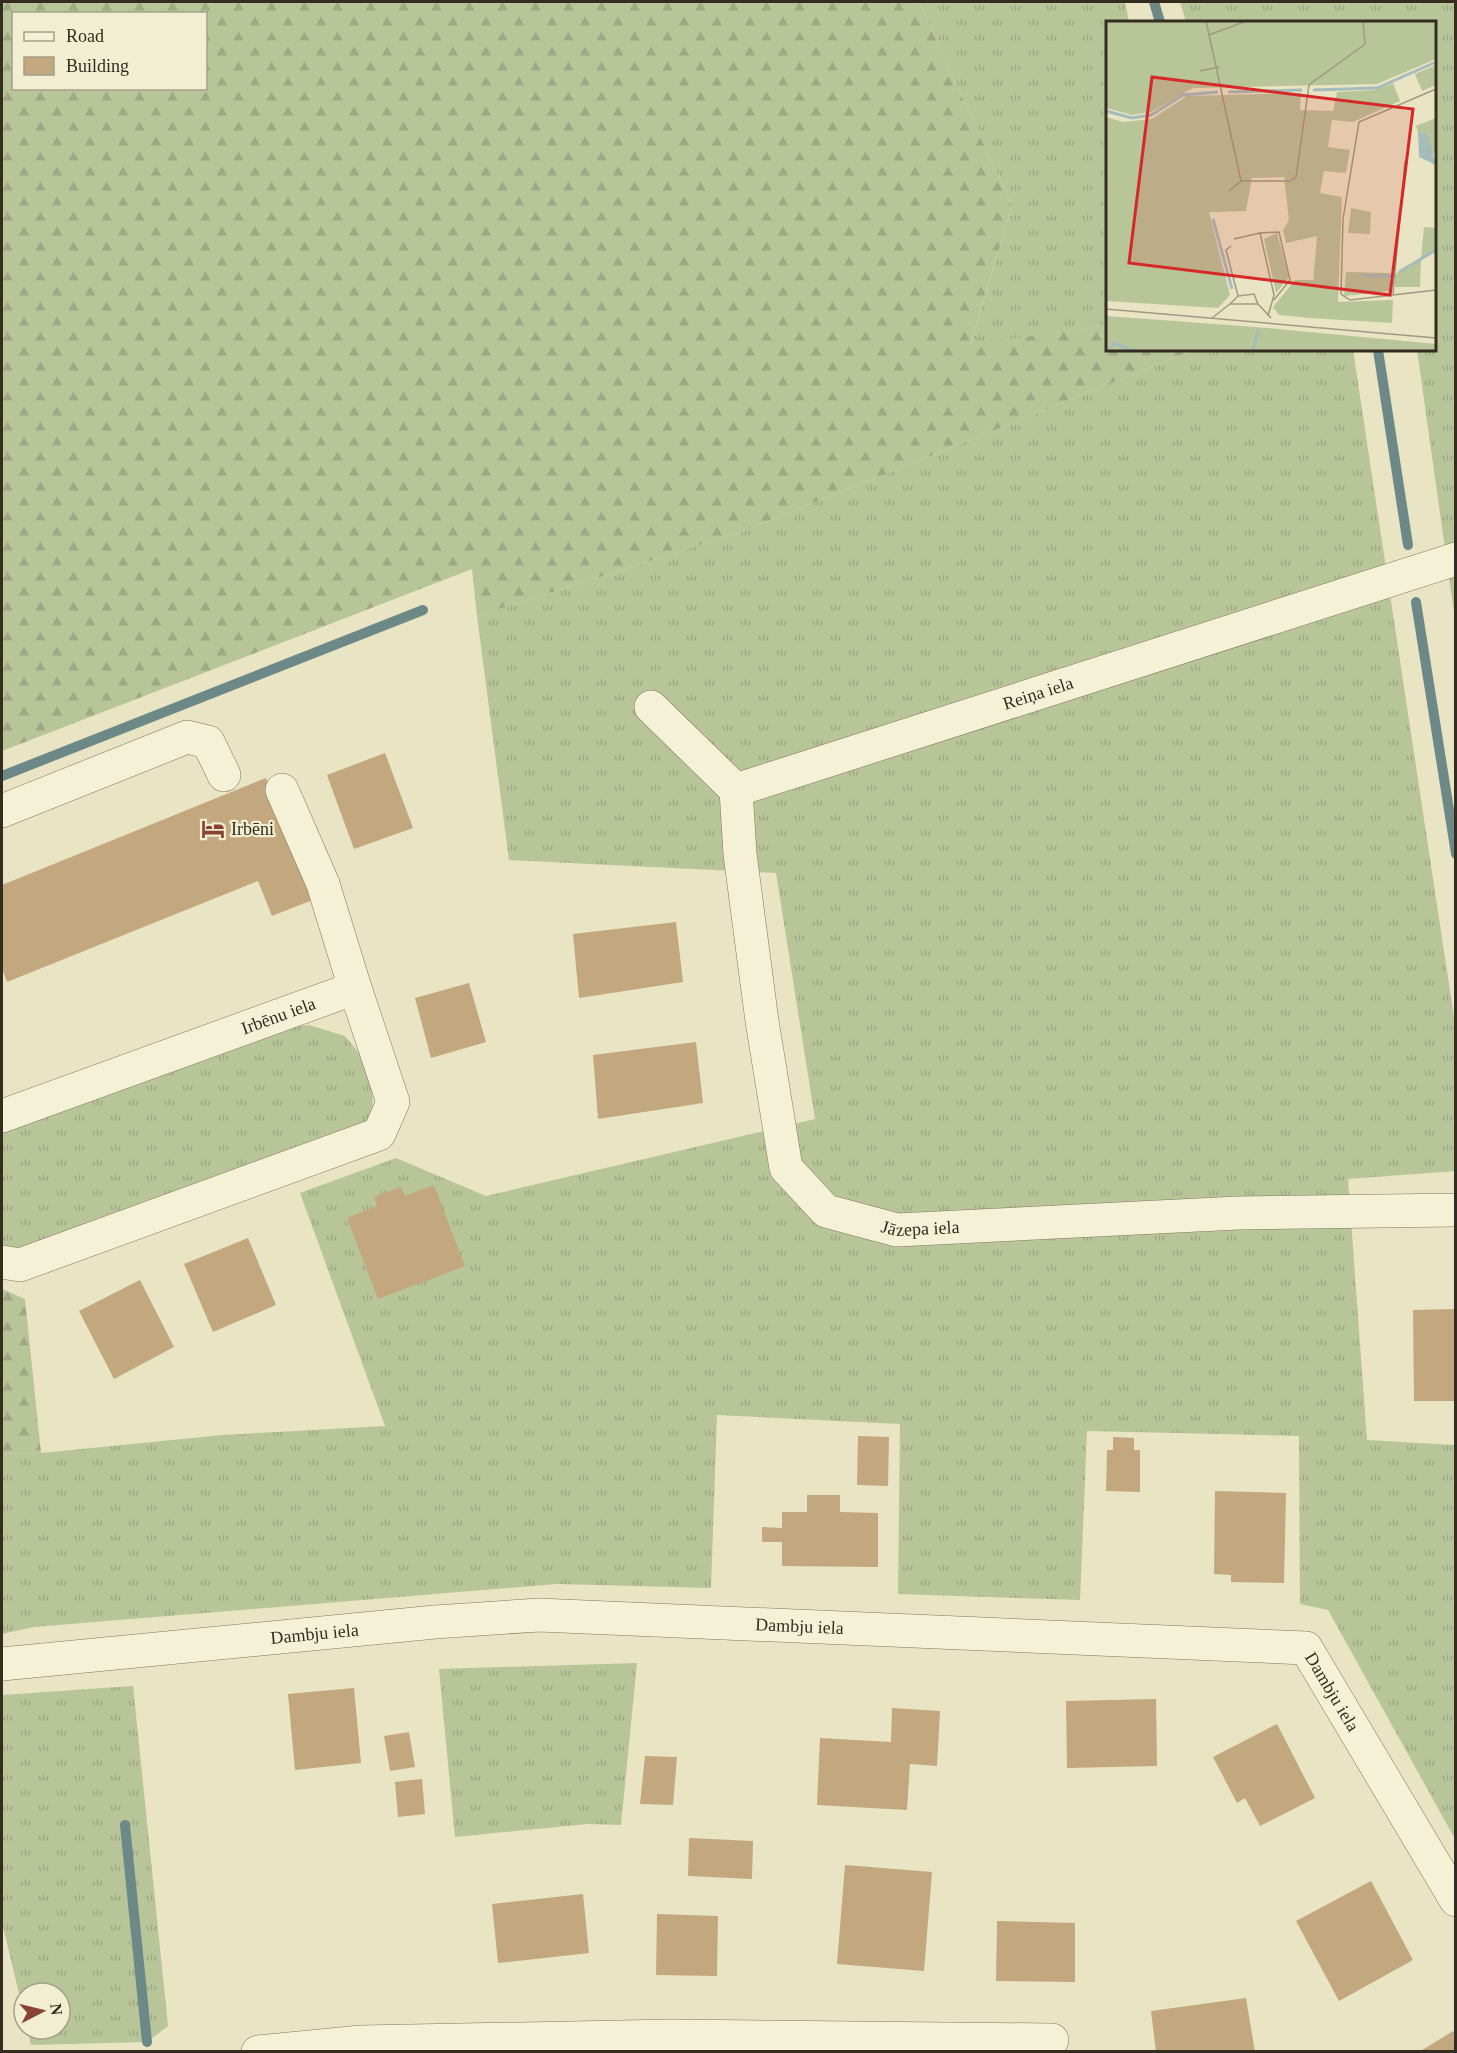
<svg xmlns="http://www.w3.org/2000/svg" width="1457" height="2053" viewBox="0 0 1457 2053" font-family="Georgia,serif">
	<defs>
		<pattern id="grass-tufts" width="24" height="20" patternUnits="userSpaceOnUse" patternTransform="scale(1.5)"><rect width="24" height="20" fill="#b8c599"/><path d="M3 7l-1-3M5 7V3M7 7l1-3M15 17l-1-3M17 17v-4M19 17l1-3" fill="none" stroke="#9fa983"/></pattern>
		<pattern id="forest-firs" width="22" height="20" patternUnits="userSpaceOnUse" patternTransform="scale(1.5)"><rect width="22" height="20" fill="#b8c599"/><path d="M5 1l3.5 6h-7zM16 11l3.5 6h-7z" fill="#9fa983"/></pattern>
	</defs>
	<rect width="100%" height="100%" fill="#e9e4c4"/>
	<path fill="url(#grass-tufts)" d="M919 2H1125L1129 22H1108L1107 325 970 346 1012 206Z
		M1180 2H1455V620L1417 350H1434V22H1186Z
		M1194 350H1353L1455 1024 1456 1171 1348 1179 1367 1440 1455 1445V1839L1328 1610 1300 1604 1299 1436 1087 1431 1080 1600 898 1594 900 1424 717 1415 711 1588 557 1584 34 1627 2 1634V1454L41 1453 223 1435 385 1426 300 1193 396 1158 486 1196 815 1119 776 873 509 860 477 616 741 532Z
		M309 1025 345 1036 372 1069 373 1119 44 1252 2 1253V1133L281 1028Z
		M637 1663 621 1825 588 1824 455 1837 439 1669Z
		M133 1686 168 2026 147 2042 31 2045 27 2029H60V1993H24V2015L2 1922V1695Z"/>
	<path fill="url(#forest-firs)" fill-rule="evenodd" d="M2 2H919L1012 206 970 345 1107 325 1108 350H1194L741 532 477 616 472 569 2 751ZM14 14H206V88H14Z
		M2 1289 25 1299 41 1453 2 1454Z"/>
	<g fill="none" stroke-linecap="round" stroke-linejoin="round">
		<path stroke="#6d8987" stroke-width="10" d="M1154 2 1160 22
			M1378 350 1408 545
			M1416 602 1456 854
			M2 776 423 610
			M125 1825 147 2042"/>
	</g>
	<path fill="#c3a77e" d="M385 753 413 828 354 849 327 775Z
		M266 778 315 899 272 916 258 881 7 982 2 968V885Z
		M676 922 683 982 579 998 573 934Z
		M469 983 486 1042 431 1058 415 998Z
		M696 1042 703 1103 598 1119 593 1055Z
		M434 1185 465 1266 378 1299 347 1218 377 1206 374 1197 401 1187 405 1196Z
		M248 1238 276 1305 213 1332 184 1264Z
		M140 1280 174 1347 114 1379 79 1311Z
		M1456 1309V1401H1414L1413 1310Z
		M858 1436 889 1437 888 1486 857 1485Z
		M1113 1437 1134 1438V1450H1140V1492L1106 1491 1107 1450H1113Z
		M1215 1491 1286 1493 1284 1583 1231 1582V1575L1214 1574Z
		M807 1495H840V1512L878 1513V1567L782 1566V1542H762V1527L782 1528V1512H807Z
		M354 1688 361 1763 295 1770 288 1694Z
		M1156 1699 1157 1766 1067 1768 1066 1701Z
		M892 1708 940 1711 937 1766 910 1764 907 1810 817 1805 820 1738 891 1742Z
		M1277 1724 1315 1798 1260 1826 1245 1798 1237 1803 1213 1757Z
		M409 1732 415 1767 390 1771 384 1736Z
		M645 1756 677 1757 673 1805 640 1804Z
		M422 1779 425 1814 398 1817 395 1782Z
		M689 1838 753 1841 752 1879 688 1876Z
		M845 1865 932 1872 924 1971 837 1964Z
		M1371 1881 1413 1960 1339 2001 1296 1921Z
		M583 1894 589 1953 498 1963 492 1904Z
		M657 1914 718 1916 717 1976 656 1975Z
		M997 1921 1075 1923V1982L996 1981Z
		M1246 1998 1255 2052H1156L1151 2011Z
		M1453 2031 1456 2035V2052H1419Z"/>
	<g fill="none" stroke-linecap="round" stroke-linejoin="round">
		<g stroke="#81775c" stroke-width="34">
			<g id="street">
				<path id="s1" d="M651 707 736 790 1456 559"/>
				<path id="s2" d="M736 790 740 854 762 1021 786 1168 826 1211 897 1230 1238 1213 1456 1210"/>
				<path d="M2 811 187 737 208 742 224 775"/>
				<path id="s3" d="M2 1116 355 988 323 884 282 790"/>
				<path d="M2 1262 20 1265 379 1134 393 1102 355 988"/>
				<path id="s4" d="M2 1664 435 1622 539 1615 1306 1648 1456 1900"/>
				<path d="M258 2052 361 2042 670 2036 1052 2040"/>
			</g>
		</g>
		<use href="#street" stroke="#f4f1d6" stroke-width="33"/>
	</g>
	<defs>
		<g id="hotel-bare" transform="scale(1.8)"><path d="M-6-4.5h1.5V1H6V5H4.5V3h-9V5H-6ZM-4 0a1.8 1.8 0 1 1 3.6 0ZM.5 0V-2.5h3Q6-2.5 6 0Z" fill="#894233" stroke="#f1eed2" stroke-width="2.5" paint-order="stroke"/></g>
	</defs>
	<g fill-rule="evenodd">
		<use href="#hotel-bare" x="213" y="829"/>
	</g>
	<g text-anchor="middle" stroke-width="4.5" stroke-linejoin="round" paint-order="stroke">
		<g font-size="18" fill="#332c1f" stroke="#f1eed2">
			<text dy="6" stroke="none"><textPath href="#s1" startOffset="436">Reiņa iela</textPath></text>
			<text dy="6" stroke="none"><textPath href="#s3" startOffset="294">Irbēnu iela</textPath></text>
			<text dy="6" stroke="none"><textPath href="#s2" startOffset="537">Jāzepa iela</textPath></text>
			<text dy="6" stroke="none"><textPath href="#s4" startOffset="800">Dambju iela</textPath></text>
			<text dy="6" stroke="none"><textPath href="#s4" startOffset="314">Dambju iela</textPath></text>
			<text dy="6" stroke="none"><textPath href="#s4" startOffset="1358">Dambju iela</textPath></text>
		</g>
		<g font-size="18" fill="#332c1f" stroke="#f1eed2" text-anchor="start">
			<text x="231" y="835">Irbēni</text>
		</g>
	</g>
	<g transform="translate(1106 21)">
		<rect width="330" height="330" fill="#e9e4c4"/>
		<path d="M0 0H330V38L271 63 87 67 45 91 26 94 0 87ZM330 44V64L316 70 309 53ZM287 62 294 80 247 101 226 99 222 126 244 129 240 152 218 150 214 172 236 176 232 281 287 279 286 302 204 297 211 215 180 222 177 209 183 199 178 156 146 157 140 190 109 191 82 79V124L0 180V96L17 101 46 98 81 75 195 72 194 89 227 90 231 71 269 69ZM330 97V131L325 134 321 112 312 111 310 105ZM245 187 265 191 264 213 242 212ZM318 206 330 207V229L315 238 314 266H289V253L315 238ZM171 212 183 256 170 272 158 218ZM240 251 284 252V270L238 275ZM0 295 150 306 144 330H0Z" fill="#b8c599"/>
		<path d="M81 75 102 156 109 191H103L124 274 112 287 0 280V180L17 137 37 125 65 116 82 123ZM189 259H209L204 297 173 294 167 286ZM150 306 330 323V330H144Z" fill="#b8c599"/>
		<path d="M312 111 321 112 330 144 313 136Z" fill="#a5bcba"/>
		<path fill="none" stroke="#a5bcba" stroke-width="3" d="M207 69 271 67 330 41M122 71 196 69M0 90 26 97 45 94 77 74 112 71M107 198 126 268M293 251 330 229M257 254 285 255M2 330 8 322 28 330M146 330 153 309"/>
		<path fill="none" stroke="#a09a82" stroke-width="1.5" d="M100 0 135 160 123 170M103 14 140 0M94 50 113 46M330 68 253 101 237 198 235 273 244 279 330 269M135 160H184L190 156 203 64 259 23 257 0M154 212 173 211 184 259 168 279M128 218 154 212 168 274 162 295M287 273 299 140M132 275 148 273 152 283M124 283 132 275 120 229 125 225M0 288 330 317M106 297 124 283H152L165 297"/>
		<path fill="#d62828" fill-opacity="0.15" stroke="#d62828" stroke-width="3" d="M46 56 307 88 284 274 23 242Z"/>
		<rect width="330" height="330" fill="none" stroke="#332c1f" stroke-width="3"/>
	</g>
	<rect width="1457" height="2053" fill="none" stroke="#332c1f" stroke-width="6"/>
	<rect x="12" y="12" width="195" height="78" fill="#f1eed2" stroke="#a5a08a" stroke-width="1.5"/>
	<rect x="24" y="32" width="30" height="9" fill="#f4f1d6" stroke="#a5a08a" stroke-width="1.5"/>
	<text x="66" y="42" font-size="18" fill="#332c1f">Road</text>
	<rect x="24" y="57" width="30" height="18" fill="#c3a77e" stroke="#a5a08a" stroke-width="1.5"/>
	<text x="66" y="72" font-size="18" fill="#332c1f">Building</text>
	<g transform="translate(42 2011) rotate(83)"><circle r="28" fill="#f1eed2" stroke="#a5a08a" stroke-width="1.5"/>
	<path d="M0-4.5L10 22L0 15L-10 22Z" fill="#894233"/>
	<text y="-9" font-size="16" font-weight="bold" text-anchor="middle" fill="#332c1f">N</text>
	</g>
</svg>
